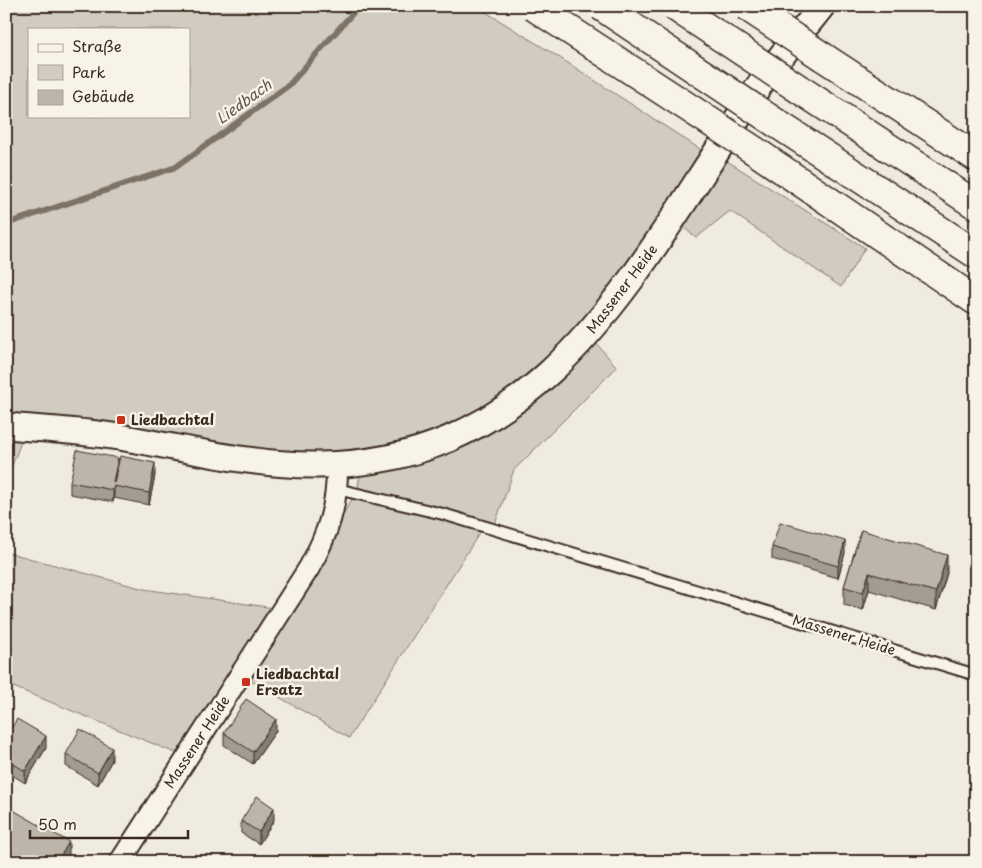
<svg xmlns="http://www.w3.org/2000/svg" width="982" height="868" viewBox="0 0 982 868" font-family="'Playpen Sans',sans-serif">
	<rect width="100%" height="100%" fill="#efebe0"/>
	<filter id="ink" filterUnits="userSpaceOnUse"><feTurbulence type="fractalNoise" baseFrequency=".02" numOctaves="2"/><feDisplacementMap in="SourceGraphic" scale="10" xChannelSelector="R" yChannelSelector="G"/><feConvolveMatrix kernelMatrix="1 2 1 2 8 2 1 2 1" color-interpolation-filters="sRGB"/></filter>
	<g filter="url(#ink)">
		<path fill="#d1cbc0" stroke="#867a6f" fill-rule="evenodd" d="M6 6H476L565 61 706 153 611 291 528 380 462 423 411 443 360 452 285 455 6 419ZM29 29H189V116H29Z
			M724 159 865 248 841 287 730 211 696 238 681 225Z
			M594 341 617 367 514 470 495 524 358 488 360 472 418 460 471 442 508 420Z
			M6 435 23 437 6 481Z
			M354 496 482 529 349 738 245 677Z
			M6 552 144 589 274 608 183 756 6 684Z"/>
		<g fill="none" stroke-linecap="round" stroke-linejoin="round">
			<path stroke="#7e7266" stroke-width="6" d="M6 224 176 167 289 85 359 6"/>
			<g stroke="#3b2a1e" stroke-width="14">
				<path id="service" d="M337 489 443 514 976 675"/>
			</g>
			<g stroke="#3b2a1e" stroke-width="24">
				<path id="minor" d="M120 862 309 568C328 534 338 504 337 464"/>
			</g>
			<g stroke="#3b2a1e" stroke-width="29">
				<path id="tertiary" d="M6 426C44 429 82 431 119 437 185 448 251 466 319 465 526 463 619 302 719 148 733 126 746 104 761 83 780 56 802 32 822 6"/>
			</g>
			<g stroke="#3b2a1e" stroke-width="31">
				<path id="motorway" d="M823 57 976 157
					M799 89 976 205
					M776 123 976 254
					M755 151 976 301"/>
			</g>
			<use href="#service" stroke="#f7f3e8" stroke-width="10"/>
			<use href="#minor" stroke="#f7f3e8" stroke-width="20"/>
			<use href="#tertiary" stroke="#f7f3e8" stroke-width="25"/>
			<use href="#motorway" stroke="#f7f3e8" stroke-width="28"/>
			<g stroke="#3b2a1e" stroke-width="31" stroke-linecap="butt">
				<path id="motorway-bridge" d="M533 6 755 151
					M601 6 776 123
					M674 6 799 89
					M746 6 823 57"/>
			</g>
			<use href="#motorway-bridge" stroke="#f7f3e8" stroke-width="28"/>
		</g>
		<path fill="#a39c92" stroke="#3b2a1e" d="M118 464 155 475 149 505 114 498 113 502 70 494V482Z
			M861 530 947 573 936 610 869 590 863 610 844 605V587Z
			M772 547 845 553 838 578 772 559Z
			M276 731 253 764 224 745V733Z
			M6 736 46 748 25 783 6 771Z
			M66 754 112 760 98 785 66 766Z
			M274 820 259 844 241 833V821Z"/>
		<path fill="#847f77" stroke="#3b2a1e" d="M118 458V470L114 486V498L113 502V482Z
			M155 463V475L149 505V493Z
			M845 541V553L838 578V566Z
			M947 555V573L936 610V592Z
			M869 573V590L863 610V592Z
			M276 719V731L253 764V752Z
			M46 736V748L25 783V771Z
			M112 748V760L98 785V773Z
			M274 808V820L259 844V832Z
			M69 842V859L67 862H57Z"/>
		<path fill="#bdb5aa" stroke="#3b2a1e" d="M77 450 118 458 113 482 114 483 120 456 155 463 149 493 114 486 113 490 70 482Z
			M780 522 845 541 838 566 772 547Z
			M861 530 947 555 936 592 869 573 863 592 844 587Z
			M246 699 276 719 253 752 224 733Z
			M17 719 46 736 25 771 6 759V736Z
			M80 729 112 748 98 773 66 754Z
			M257 796 274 808 259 832 241 821Z
			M6 806 69 842 57 862H6Z"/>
	</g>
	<g fill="#c8321e" stroke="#f7f3e8" stroke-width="2">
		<rect x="116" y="415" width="10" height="10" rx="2.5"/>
		<rect x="241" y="677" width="10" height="10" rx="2.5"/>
	</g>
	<g text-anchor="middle" stroke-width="5" stroke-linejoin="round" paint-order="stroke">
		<g font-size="14" fill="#3b2a1e" stroke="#f7f3e8">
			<text transform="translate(622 289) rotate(-53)" y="5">Massener Heide</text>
			<text transform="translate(844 635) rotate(17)" y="5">Massener Heide</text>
			<text transform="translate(197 742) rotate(-57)" y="5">Massener Heide</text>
		</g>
		<g font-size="14" font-weight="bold" fill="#3b2a1e" stroke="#f7f3e8" text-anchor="start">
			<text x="131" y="425">Liedbachtal</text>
			<text x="256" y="679">Liedbachtal<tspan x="256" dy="16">Ersatz</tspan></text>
		</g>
		<g font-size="15" font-style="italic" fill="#625448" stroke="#f7f3e8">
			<text transform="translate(244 102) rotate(-36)" y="5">Liedbach</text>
		</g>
	</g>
	<rect width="982" height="868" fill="none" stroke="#f7f3e8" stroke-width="25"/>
	<rect x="12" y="12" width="957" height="843" fill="none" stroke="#3b2a1e" stroke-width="2" filter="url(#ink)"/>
	<rect x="28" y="28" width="162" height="90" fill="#f7f3e8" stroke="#aca397"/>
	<rect x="38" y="44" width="25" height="8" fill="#f7f3e8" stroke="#aca397"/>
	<text x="72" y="52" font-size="15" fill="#3b2a1e">Straße</text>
	<rect x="38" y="65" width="25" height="15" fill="#d1cbc0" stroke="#aca397"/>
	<text x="72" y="78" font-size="15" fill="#3b2a1e">Park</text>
	<rect x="38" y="90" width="25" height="15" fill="#bdb5aa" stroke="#aca397"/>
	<text x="72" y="102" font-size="15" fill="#3b2a1e">Gebäude</text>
	<path d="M30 830v8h158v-8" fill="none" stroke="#3b2a1e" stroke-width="2.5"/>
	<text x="38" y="830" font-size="15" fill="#3b2a1e" stroke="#f7f3e8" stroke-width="4" paint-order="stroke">50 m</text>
</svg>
